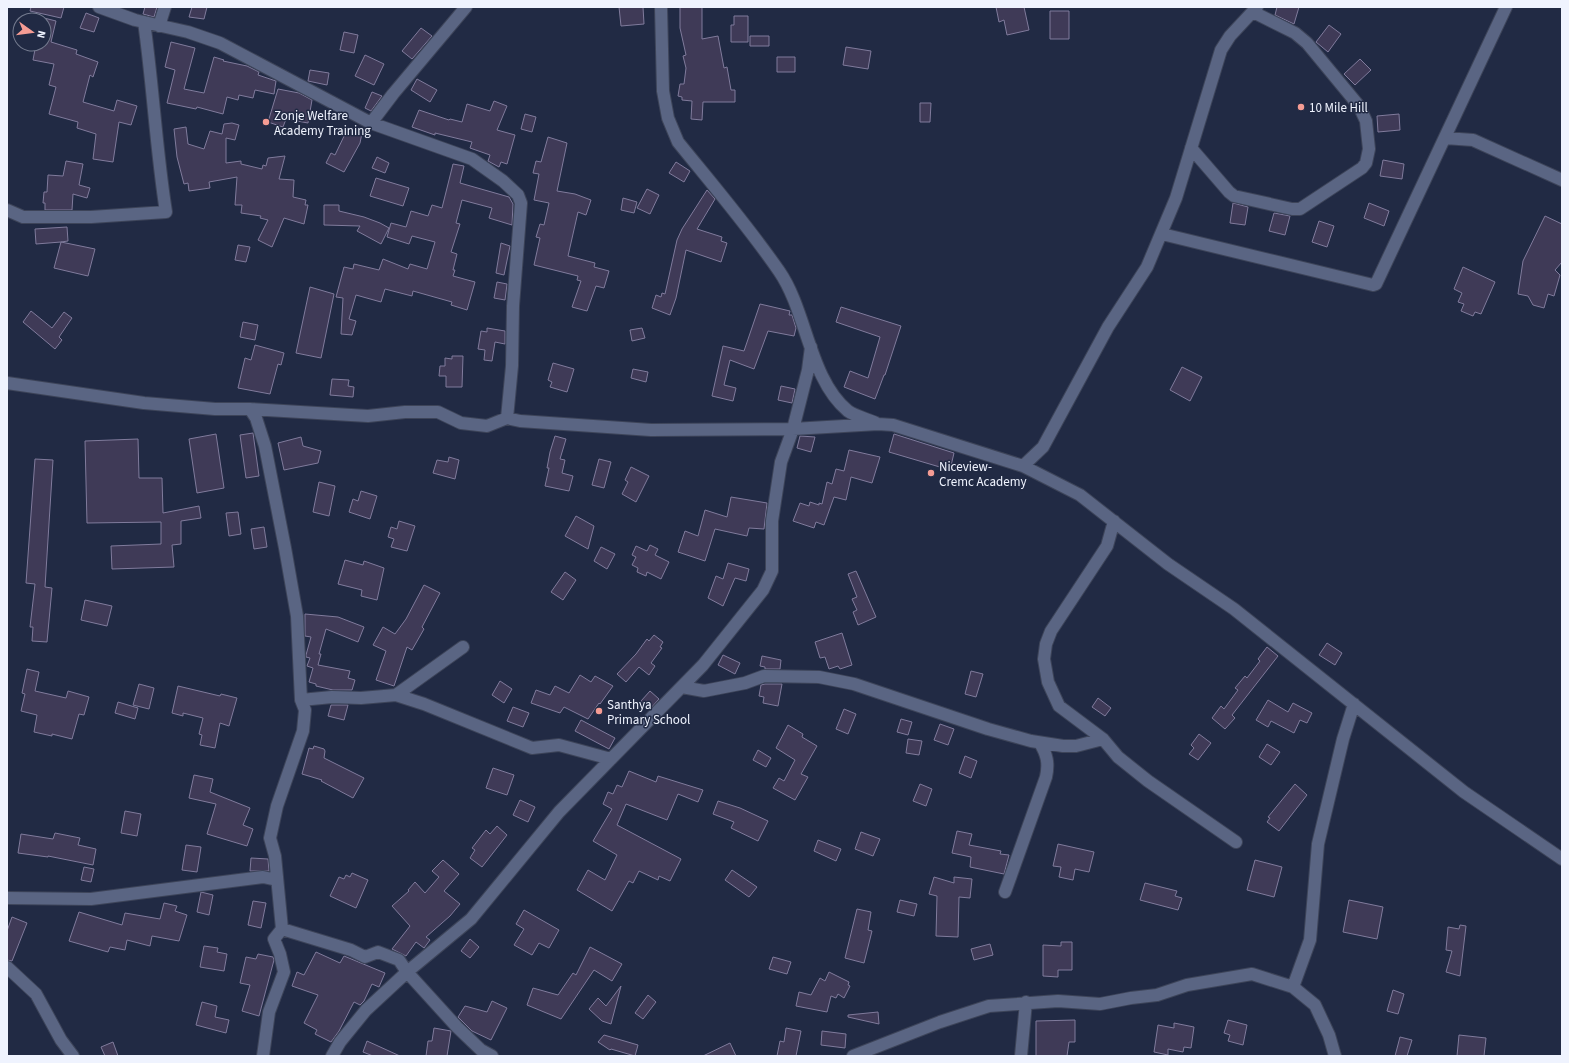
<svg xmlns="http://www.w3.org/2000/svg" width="1569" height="1063" viewBox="0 0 1569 1063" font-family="'Source Sans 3',sans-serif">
	<rect width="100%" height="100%" fill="#212a44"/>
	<path fill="#3f3a57" stroke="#807b9c" d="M31 7H64L61 18 30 11Z
		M145 7H157L154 17 143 14Z
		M192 7H207L204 19 189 17Z
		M619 7H643L644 24 621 26Z
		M680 7H702V39L718 36 724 68 727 67 731 90H735V102H703L702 120 691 119 692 101 682 100V97L678 96 680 84H684L686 68 683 56 686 55 680 28Z
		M996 7H1024L1029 30 1007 35 1004 20 999 22Z
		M1277 7H1299L1294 24 1275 15Z
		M1050 11H1069V39H1050Z
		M86 13 99 18 94 32 80 28Z
		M734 16H748V42H731V25H734Z
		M44 18 56 21 51 42 77 50 76 54 98 62 93 77 90 75 83 102 114 111 117 100 137 106 131 125 119 122 113 162 93 159 96 134 77 128 78 122 49 114 56 87 49 85 54 64 33 60 36 44 44 46Z
		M1329 25 1341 34 1328 52 1316 42Z
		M421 28 432 36 412 59 402 51Z
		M344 32 358 35 354 53 340 50Z
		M750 36H769V46H750Z
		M171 42 195 48 184 89 204 93 214 57 224 60 223 61 247 66 259 72 258 75 276 81 274 94 255 90 253 98 239 95 238 100 227 97 223 114 197 107 196 109 167 103 175 70 165 67Z
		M846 47 871 51 868 69 843 65Z
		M365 55 384 64 374 85 355 76Z
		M777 57H795V72H777Z
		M1360 59 1371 70 1355 85 1344 74Z
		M310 70 329 73 327 85 308 81Z
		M417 79 437 90 430 102 411 90Z
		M278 89 299 93 312 100 308 123 286 119 283 127 268 122Z
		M372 92 382 96 371 111 365 108Z
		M494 101 507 106 497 130 515 135 507 164 501 162 499 167 488 161 490 155 470 148 472 142 435 133V135L412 127 419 110 449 120 450 119 462 122 467 104 490 111Z
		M920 103H931L930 122H920Z
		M525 114 536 117 532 132 521 129Z
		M1399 114 1400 130 1378 132 1377 116Z
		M232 123 239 125 235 140 226 138V163L241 161V164L262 169 263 165 266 166 268 158 285 156 279 179 294 180 293 197 306 200 305 205H308L304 224 284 218 272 247 258 240 268 220 260 218 261 216 241 213 242 205H235L237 177 209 182 210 188 189 191 188 183 184 184 177 157 174 129 186 127 188 144 204 149 210 131 222 134 224 124Z
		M347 130 362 133 360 143 344 172 326 163 331 153 335 155Z
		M548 137 567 143 557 191 575 194 591 200 586 215 578 212 568 256 595 263 594 267 609 271 604 288 596 286 587 311 572 307 581 281 577 280 578 276 534 265 540 238 536 237 540 224 544 225 549 203 534 200 539 174 533 173 536 161 541 162Z
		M377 157 389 163 385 173 372 168Z
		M1383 160 1404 164 1402 179 1380 176Z
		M66 161 83 164 79 185 90 188 87 198 73 194 72 210H45V203H43L44 192H47L48 175 63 176Z
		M676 162 690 171 684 182 669 173Z
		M453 164 464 166 460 183 509 197 513 204 512 225 489 218 492 208 462 200 456 223 460 224 451 252 457 254 453 270H455L453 276 475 282 467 310 451 305 452 302 413 291 412 296 385 289 381 302 356 295 349 319 356 321 352 335 341 334 343 298 336 297 344 267 353 269 354 264 379 270 383 259 408 269 410 264 427 269 435 242 412 236 409 244 387 237 391 223 406 227 411 211 428 216 432 205 442 208Z
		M376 178 409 188 403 206 370 196Z
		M647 189 659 195 650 214 637 208Z
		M707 190 715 199 697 229 722 237 721 241 727 243 721 262 686 250 676 298 670 315 652 308 656 295 661 297 662 293 665 294 677 240 682 229Z
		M623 198 637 202 634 213 621 210Z
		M1233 203 1248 207 1245 225 1230 223Z
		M1369 203 1389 211 1384 226 1364 218Z
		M324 205H339V211L364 217 380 223 389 228 381 244 357 231 360 226 324 225Z
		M1274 213 1290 216 1285 235 1269 231Z
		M1545 216 1562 224V262L1555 270 1560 275 1554 296 1548 294 1544 308 1533 305 1528 296 1518 294 1523 261Z
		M1319 221 1334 226 1327 247 1312 242Z
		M67 227 68 241 61 242 95 249 88 276 54 268 61 242 36 244 35 229Z
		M501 243 510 246 504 275 496 273Z
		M238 245 250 247 246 262 235 260Z
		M1463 267 1495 282 1481 314 1475 312 1473 316 1461 311 1464 304 1458 302 1462 293 1454 289Z
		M497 282 507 284 505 300 494 298Z
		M310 287 334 294 321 358 296 353Z
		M760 304 790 311 789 315H792L796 328 794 336 768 331 754 369 730 360 724 385 736 388 733 401 712 396 723 346 744 351Z
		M841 307 901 326 885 375H884L875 399 844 387 850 371 868 378 880 337 836 322Z
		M31 311 52 328 64 312 72 318 59 337 62 340 55 349 23 322Z
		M243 322 258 325 255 340 240 337Z
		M487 328 505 331V344L495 342 492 361 484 360 485 350 478 349 481 331 487 332Z
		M642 328 645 338 632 341 630 330Z
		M255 345 284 353 281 365 278 364 270 394 238 388 245 358 251 360Z
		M452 356H463L462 387H446V376H439L440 366H445V358L452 359Z
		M553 363 574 369 567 392 550 387 552 382 548 380Z
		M1182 367 1202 377 1190 401 1170 390Z
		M633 369 648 372 646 382 631 378Z
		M332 379 349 380 348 386 354 387 353 397 330 395Z
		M781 386 795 389 792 403 778 400Z
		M253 433 259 476 246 478 240 435Z
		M216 434 224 488 197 493 189 439Z
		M894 434 954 453 950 470 889 452Z
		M555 436 566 439 560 459 565 460 562 473 573 476 569 491 545 486 549 468H547L550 452Z
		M800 436 815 437 811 452 797 448Z
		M301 437 303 446 321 451 318 463 284 470 278 443Z
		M138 439 139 478H162L163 513 199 506 201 518 181 521V544L172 545 174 567 112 569 111 546 161 544V522L87 523 85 441Z
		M849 450 880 457 872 483 851 477 846 500 834 497 824 525 816 522 814 528 793 521 800 503 809 506 810 502 819 505V503L822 504 827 482 832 484 836 469 844 471Z
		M449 457 459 460 455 479 433 473 437 460 448 462Z
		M35 459 53 460 45 587 52 588 47 642 32 641 33 627H30L35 584 26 583Z
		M599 459 611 462 604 488 592 485Z
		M631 467 649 476 636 502 622 494 628 482 625 480Z
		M319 482 335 486 329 516 313 512Z
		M361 491 377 496 370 519 349 512 353 499 358 501Z
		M731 497 767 503 764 529 749 528 747 536 715 529 705 561 678 552 685 531 698 536 705 510 727 517Z
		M238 512 241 534 229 536 226 513Z
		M576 516 594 526 588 549 565 536Z
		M399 521 415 526 407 551 391 547 394 539 388 537 391 527 397 529Z
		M264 527 267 547 254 549 251 529Z
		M650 545 658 549 655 555 669 562 661 579 647 572 646 576 637 572 638 568 632 565 636 557 632 555 636 546 647 551Z
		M601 547 615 554 607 569 594 561Z
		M345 560 363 565 364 561 384 568 377 600 361 596 362 590 338 584Z
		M728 563 749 569 746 581 735 578 723 606 708 598 716 576 723 579Z
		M856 571 876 617 858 625 853 612 857 610 852 599 857 597 848 574Z
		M565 572 576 580 563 600 551 592Z
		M424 585 440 593 422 627 424 629 412 650 407 647 394 686 376 680 386 651 373 645 383 627 395 634 406 619Z
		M85 600 112 606 107 626 81 620Z
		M305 614 338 617 364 627 358 642 326 629 319 654H321L318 665 350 671 348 678 355 680 352 690H333L316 686V684L309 682 313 668 307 666 310 658 306 657V655L311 637 305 636Z
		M842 633 852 665 840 669 838 666 829 669 825 657 820 658 815 642Z
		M654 635 663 642 660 647 662 648 651 663 655 666 649 675 639 667 626 682 617 674 636 654 647 639 649 641Z
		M1327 643 1342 653 1335 665 1319 655Z
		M1267 647 1278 656 1232 715 1235 718 1225 729 1212 718 1221 706 1224 709 1238 690 1235 688 1245 676 1247 678 1260 661 1258 659Z
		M723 655 740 663 735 674 718 665Z
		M762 656 781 660 780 669H765V667L760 666Z
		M27 669 39 672 35 691 66 698 68 691 89 697 84 715 79 714 72 739 52 734V736L34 732 37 715 21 711 25 694 22 693Z
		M971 671 983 674 976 697 965 694Z
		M580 675 591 682 595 676 613 686 600 704 599 703 588 719 564 707 560 713 531 703 536 690 550 695 555 686 569 693Z
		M500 681 512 689 504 703 492 695Z
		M139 684 154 688 149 709 133 705Z
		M765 684H782L778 706 763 703 764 697 759 696 761 685Z
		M178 686 220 696 221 694 237 698 229 726 220 723 215 748 200 745 202 735 199 734 203 718 183 713V716L172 713Z
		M650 691 659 699 650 709 641 701Z
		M1098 698 1111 708 1105 716 1092 707Z
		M1268 700 1288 712 1293 703 1312 713 1307 723 1300 720 1294 733 1271 721 1268 727 1256 720Z
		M118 702 138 708 135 719 115 713Z
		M331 705H348L344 720 328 716Z
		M513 707 529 713 523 727 507 721Z
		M844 709 856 714 848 734 836 729Z
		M901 719 912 722 908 735 897 732Z
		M581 720 615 738 609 749 575 731Z
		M940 724 954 729 948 745 934 740Z
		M788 725 803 734 802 737 817 746 801 774 808 777 795 800 773 788 779 778 784 781 795 760 776 748Z
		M1199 734 1211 743 1198 760 1189 754 1194 748 1191 745Z
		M908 739 922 741 919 755 906 753Z
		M1267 744 1280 752 1271 765 1259 757Z
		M314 746 324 749 325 751 324 758 364 778 353 798 321 781 322 780 302 774 309 748 313 749Z
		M758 750 771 758 766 767 753 760Z
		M965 756 977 761 971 778 959 773Z
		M493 768 514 775 507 795 486 788Z
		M629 771 656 782 658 776 703 790 698 802 678 794 667 820 626 804 617 825 681 859 670 881 659 876 658 880 639 871 633 883 629 881 612 911 577 890 588 870 605 880 617 855 593 841 612 809 603 804 608 792 613 794 617 785 622 787Z
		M194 775 213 779 210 792 250 808 243 825 253 829 247 846 207 834 216 804 189 798Z
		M920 784 932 789 926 806 913 801Z
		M1295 784 1307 795 1279 831 1267 822 1270 818 1268 817Z
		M520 800 535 807 528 822 513 815Z
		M718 801 740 808 768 821 758 841 731 828 734 822 713 814Z
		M125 811 141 814 137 836 121 833Z
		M497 826 507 835 482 867 470 858 475 850 472 848 486 830 490 834Z
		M957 831 972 834 969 845 1001 851 1000 854 1009 855 1004 874 970 867 971 857 952 853Z
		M861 832 880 839 873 856 855 849Z
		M55 833 80 838 78 845 96 849 93 865 48 856V857L18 853 21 834 53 839Z
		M818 840 841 849 836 861 814 851Z
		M1058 844 1094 852 1089 872 1075 869 1073 880 1059 877 1061 867 1053 866Z
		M186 845 201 847 197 872 182 870Z
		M251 858 268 859 269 871H250Z
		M443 860 459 874 444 891 460 904 450 916 426 937 430 940 424 948 416 942 406 956 392 949 410 926 392 906 409 891 408 890 415 882 425 893 439 877 432 871Z
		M1255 860 1282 867 1274 897 1247 890Z
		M84 867 94 869 91 882 81 880Z
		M732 870 757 887 749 897 725 880Z
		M352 873 368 880 356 908 330 896 339 877 344 879 346 875 350 877Z
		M934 877 954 883V877L972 879 970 898 959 897 958 937 936 936 937 896 929 894Z
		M1145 883 1177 891 1175 896 1182 898 1178 910 1140 900Z
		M201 892 213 895 209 915 197 912Z
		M900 900 917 904 914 916 897 912Z
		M1349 900 1383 907 1377 939 1343 932Z
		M253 901 266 903 261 928 248 925Z
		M164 903 177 906 175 911 187 915 179 941 152 936 150 946 127 940 125 950 110 947 108 952 69 941 79 912 122 925 125 913 160 919Z
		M857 909 871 912 868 930 872 931 864 963 845 958Z
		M524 910 559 930 549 948 539 943 532 955 514 945 524 929 516 924Z
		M12 917 27 923 12 961 7 960V931Z
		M1460 925 1466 926 1460 976 1446 972 1452 951 1446 950 1448 927 1459 929Z
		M470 939 479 947 470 958 461 951Z
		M1061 942H1072V970H1058V977L1043 976V945L1061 946Z
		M990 944 993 955 974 960 971 949Z
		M204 946 218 948 217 952 227 954 224 971 200 967Z
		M590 947 622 964 612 981 594 970 561 1019 527 1005 533 988 558 995 573 973 576 975Z
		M316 952 340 963 344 956 385 973 379 987 372 984 364 1001 360 1005 354 1002 339 1031 331 1042 315 1034 317 1030 304 1023 318 995 292 986 297 972 304 975Z
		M258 954 273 957 274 960 259 1016 242 1011 250 985 240 983 246 957 256 959Z
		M773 957 791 962 787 974 769 969Z
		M829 972 849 982 848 985 850 986 844 998 838 994 836 998 831 996 827 1012 796 1006 799 992 811 995 820 978 825 981Z
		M621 986 611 1024 602 1021 589 1009 598 998 606 1006Z
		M1393 990 1404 994 1398 1014 1387 1011Z
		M648 995 656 1002 643 1019 635 1013Z
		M492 1001 507 1008 491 1040 472 1031 458 1017 465 1006 487 1012Z
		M202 1002 217 1006 215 1017 229 1020 226 1033 196 1025Z
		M878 1012 879 1024 848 1017V1015Z
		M1075 1020V1042H1069L1067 1056H1036V1021Z
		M1228 1020 1247 1025 1243 1045 1228 1041 1230 1035 1224 1033Z
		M1174 1023 1194 1027 1191 1048 1184 1047 1183 1052 1168 1049V1055L1154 1052 1158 1025 1174 1028Z
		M434 1028 451 1031 447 1056H426L428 1041H432Z
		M786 1028 801 1031 796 1056H777L780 1041 784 1042Z
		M822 1031 846 1034 845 1048 821 1045Z
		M604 1035 638 1045 635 1056 611 1049 610 1050 598 1042Z
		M1459 1035 1486 1038 1484 1056H1457Z
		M1400 1037 1412 1040 1407 1056H1395Z
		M367 1041 400 1056H373L363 1052Z
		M113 1042 118 1056H105L101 1047Z
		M730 1043 736 1056H703Z"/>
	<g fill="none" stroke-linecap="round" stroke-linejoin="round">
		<g stroke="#3d4459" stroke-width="14">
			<path id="street" d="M99 7 135 20 188 32 220 43 371 123 472 159 503 181 518 195 521 203 513 306 512 366 507 418
				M661 7 663 91 668 118 678 142C712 184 748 226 779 271 807 311 809 379 848 411 855 416 867 419 876 423
				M159 26 165 7
				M371 123 393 94 466 7
				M1445 138 1473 140 1562 180
				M1191 148 1229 192 1234 196 1292 209H1300L1362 168 1366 163 1369 149 1366 121 1359 106 1307 43 1295 33 1253 12
				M7 210 23 217H91L166 212C156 149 153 85 144 22
				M1162 234 1373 285 1376 284 1506 7
				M7 383 144 403 215 409H250L368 416 405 412H438L461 423 487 426 507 418 520 421 651 430 793 429 878 424 893 425 1023 466 1080 495 1168 564 1234 609 1464 792 1562 859
				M250 409 256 418 265 446 285 548 297 616 301 700 305 710 303 731 277 806 270 838 275 856 282 929 274 939 280 954 284 972 269 1012 263 1056
				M1023 466 1043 447 1108 327 1147 267 1176 198 1221 50 1230 36 1257 7
				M1114 521 1107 546 1051 631 1046 644 1044 659 1048 682 1059 706 1103 739 1118 757 1148 781 1236 842
				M682 687 704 691 745 683 764 676 819 677 854 684 988 729 1031 741 1063 746H1076L1103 739
				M396 695 424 704 532 748 559 745 611 759
				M301 700 332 697 361 698 396 695 463 647
				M1005 892 1046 777C1049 763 1047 755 1040 743
				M7 898 91 899 263 877 277 880
				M282 929 351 950 365 957 378 952 399 960 407 972 457 1027 481 1050 492 1056
				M7 967 36 994 61 1040 73 1056
				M1293 987 1310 940 1318 844 1343 739 1354 704
				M332 1056 340 1042 366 1010 407 972 471 919 559 812 703 665 763 590 772 571V521L781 462 793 429 808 370 811 347
				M853 1056 940 1022 989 1006 1058 1001 1100 1004 1131 998 1157 995 1187 985 1252 974 1293 987 1315 1005 1329 1035 1335 1056
				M1021 1056 1026 1002"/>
		</g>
		<use href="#street" stroke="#5a6583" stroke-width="12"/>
	</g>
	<g fill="#f59c94" stroke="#212a44" stroke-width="1.5">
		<circle cx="1301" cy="107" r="4"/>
		<circle cx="266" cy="122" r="4"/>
		<circle cx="931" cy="473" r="4"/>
		<circle cx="599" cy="711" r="4"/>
	</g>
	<g text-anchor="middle" stroke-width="3" stroke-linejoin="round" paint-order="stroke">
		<g font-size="13" fill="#eff3fe" stroke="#212a44" text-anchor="start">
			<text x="1309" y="112">10 Mile Hill</text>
			<text x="274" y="120">Zonje Welfare<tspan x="274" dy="15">Academy Training</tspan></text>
			<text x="939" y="471">Niceview-<tspan x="939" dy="15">Cremc Academy</tspan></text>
			<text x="607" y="709">Santhya<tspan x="607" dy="15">Primary School</tspan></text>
		</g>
	</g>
	<rect width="1569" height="1063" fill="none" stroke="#eff3fe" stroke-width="16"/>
	<g transform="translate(32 32) rotate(104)"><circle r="19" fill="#212a44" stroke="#737a8e"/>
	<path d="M0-3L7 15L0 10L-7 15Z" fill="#f59c94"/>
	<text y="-6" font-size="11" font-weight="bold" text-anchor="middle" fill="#eff3fe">N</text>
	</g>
</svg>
